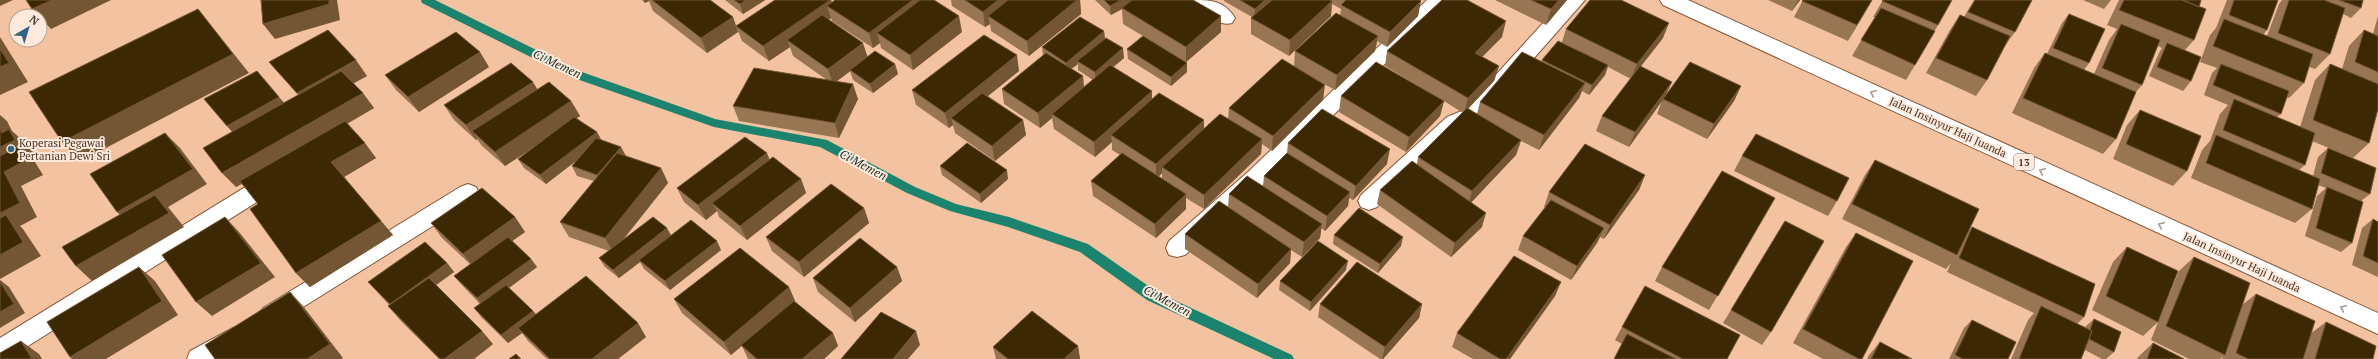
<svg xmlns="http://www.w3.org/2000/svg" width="2378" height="359" viewBox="0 0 2378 359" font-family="'PT Serif',serif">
	<rect width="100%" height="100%" fill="#f3c2a1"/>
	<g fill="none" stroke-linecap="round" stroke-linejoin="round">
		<path fill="#1c846e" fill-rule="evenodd" d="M421 0H435L579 71 715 119 827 140 915 187 956 204 1009 217 1088 244 1157 292 1292 355 1294 359H1274L1147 300 1080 252 1008 227 950 211 907 193 820 147 714 127 571 77 422 3Z"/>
		<g stroke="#83583a" stroke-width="2">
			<path id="street" d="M1191 0C1210 0 1224 0 1235 18L1232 23C1218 27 1198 12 1191 0Z
				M1427 0H1449L1264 184 1185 255 1177 257 1169 255 1166 248 1169 241 1248 172Z
				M1564 0H1585L1478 122 1463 129 1377 207 1369 210 1361 207 1358 201 1361 195 1447 117 1464 110Z
				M276 170 284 173 287 179 284 185 9 358 0 359V338L268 173Z
				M468 184 476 187 479 193 476 199 279 322 271 325 263 322 259 315 263 308 460 187Z
				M235 327 244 330 247 337 244 344 220 359H187L190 351Z"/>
		</g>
		<g stroke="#83583a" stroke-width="2">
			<path id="highway" d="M1660 0H1688L2378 313V334L1663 5Z"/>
		</g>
		<use href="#street" fill="#fff" fill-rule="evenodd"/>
		<use href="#highway" fill="#fff" fill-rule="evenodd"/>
	</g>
	<path fill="#987553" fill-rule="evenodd" d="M642 0H710L733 17 738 32 707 53 653 11 649 1 645 3Z
		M725 0H765L743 14Z
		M775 0H831L832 2 962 32 913 70 881 48 880 43 873 48 832 21 831 18 829 20 867 57 895 64 898 74 873 93 853 80 850 71 837 81 858 99 839 138 739 121 733 106 827 80 793 56 790 47 769 61 742 41 736 26Z
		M951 0H1080L1081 14 1029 56 991 31 990 24 985 27 952 6Z
		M1095 0H1193L1221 16V32L1186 62 1187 72 1171 86 1128 59 1127 49 1143 36 1123 24 1122 9 1111 15Z
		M1224 0H1420L1418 16 1387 47 1377 41 1375 51 1335 90 1322 83 1323 100 1272 151 1262 144 1261 154 1204 209 1186 198V209L1156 238 1093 196 1091 181 1120 155 1112 150V142L1095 157 1054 129 1052 118 1040 128 1004 104 1002 89 1043 55 1042 47 1104 31 1105 38 1124 58 1113 67 1152 91V99L1204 120V129L1228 119 1229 108 1294 66 1295 51 1340 15 1341 9 1332 4 1331 16 1289 56 1251 34V18L1252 17 1224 1ZM1078 64V70L1093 80 1084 87 1083 76 1071 69ZM1162 173V179L1159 176Z
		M1495 0H1567L1546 25Z
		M1768 0H1800L1792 11Z
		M1803 0H1872L1848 41 1794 17Z
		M1883 0 1938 25 1915 65 1906 80 1852 56 1875 17H1873Z
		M1974 0H2032L2015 32 2004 47 1987 80 1976 96 1926 73 1950 30 1960 15 1964 17Z
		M2083 0H2111L2104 9Z
		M2119 0H2201L2199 7 2194 40 2185 50 2191 81 2183 91 2149 76 2159 53 2162 48 2158 46 2142 85 2136 92 2116 139 2103 154 2012 113 2034 68 2045 53 2047 54 2062 23 2069 14 2089 63 2084 70 2094 74 2109 40 2117 29 2107 25Z
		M2227 0H2278L2267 30 2263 35 2267 36 2279 4 2282 0H2363L2361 8 2351 18 2343 14 2330 54 2315 69 2309 67 2304 83 2289 98 2286 97 2281 114 2277 117 2300 127 2315 80 2330 64 2342 69 2349 46 2364 30 2373 34 2378 16V109L2369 143 2353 158 2312 141 2305 165 2299 170 2313 176 2318 157 2328 148 2370 194 2361 201 2352 243 2341 252 2305 236 2317 196 2326 188 2318 185 2312 209 2295 223 2191 178 2202 150 2210 141 2220 114 2228 105 2204 95 2212 73 2217 68 2200 62 2210 35 2216 28Z
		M1566 29 1663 38 1641 66 1666 95 1741 86 1734 101 1707 139 1657 114 1662 101 1629 147 1596 131 1602 116 1631 79 1608 67 1605 75 1589 95 1582 91 1579 98 1539 150 1521 141 1516 155 1471 202 1482 227 1451 257 1377 204 1380 190 1417 164 1418 157 1463 113 1444 101 1440 116 1406 152 1339 112 1341 96H1435L1385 66 1387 51 1502 37 1482 57 1499 66 1494 81 1468 109 1477 114 1480 102 1541 62 1542 60 1562 42Z
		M269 62 367 76 353 83 374 108 347 124 376 158 344 177 393 235 310 287 296 273 258 204 242 184 236 187 232 132 298 95Z
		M489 67 419 112 396 90 385 75Z
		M1019 71 988 96 1023 120 1026 135 995 161 955 133 953 125 949 128 916 105 912 90Z
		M537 89 571 101 580 116 577 118 601 140 626 156 661 168 668 183 623 240 671 236 721 250 670 290 644 269 640 262 619 278 605 267 599 258 609 251 569 237 560 222 594 181 577 176 572 166 577 160 546 184 524 168 518 159 535 147 505 166 482 146 477 139 476 140 454 120 444 105Z
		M2140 110 2187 171 2173 186 2113 159 2127 125Z
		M1288 143 1387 164 1353 200 1349 198 1348 206 1325 231 1321 228 1320 238 1302 257 1291 250 1290 263 1257 298 1185 249V234L1228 207 1229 194 1263 186 1264 176 1287 153Z
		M1742 156 1837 201 1828 216 1734 171Z
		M770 159 801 179 806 193 747 240 719 217 717 211 706 220 684 202 677 188Z
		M1875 160 1969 230 1972 227 2084 317 2077 324 2085 327 2094 319 2114 352 2106 359H2102L2085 350 2081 359H2011L2028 320 2034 313 1947 272 1951 263 1946 269 1842 219 1865 175Z
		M940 166 1008 179 981 203 942 175Z
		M1645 175 1639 190 1604 239 1600 237 1597 243 1571 280 1518 250 1523 236 1545 207H1544L1549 192Z
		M1775 198 1709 310 1655 281 1662 267Z
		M864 208 869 223 804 277 772 251 766 237Z
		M515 217 525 232 512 241 531 259 537 267 509 288 533 311 536 314 646 337 618 359H547L528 341 522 333 508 343 481 317 474 308 480 304 461 284 454 276 470 264 442 238 431 223Z
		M2373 219 2378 222V277L2352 265 2362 228Z
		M1785 221 1771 332 1762 345 1723 323Z
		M1856 233 1862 359H1823L1793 343 1846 247Z
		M1334 235 1401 246 1378 273 1333 244Z
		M2127 247 2160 317 2179 271 2194 257 2242 305 2256 294 2310 334 2326 322 2373 359H2222L2223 356 2220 359H2189L2151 340 2158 322 2143 336 2092 310 2113 262Z
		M447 263 454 272 436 285 493 344 474 359H439L400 320 388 306 389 305 368 282Z
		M897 267 902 281 855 322 818 292 813 278Z
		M1346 270 1310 311 1279 290 1280 281Z
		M1561 282 1555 296 1510 359H1473L1452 347 1457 333Z
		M789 287 795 301 794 302 833 333 838 346 824 359H748L742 346 731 355 682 313 674 299Z
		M1320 304H1422L1419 318 1383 359H1380L1318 317Z
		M1972 320 2008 359H1949L1964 328Z
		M1622 327 1727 359H1614L1622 344 1615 340Z
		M1880 342 1912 359H1867L1869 355Z
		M2153 343 2184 359H2137L2138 357Z
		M1078 346 1080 359H996L993 347Z"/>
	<path fill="#745634" d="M0 0H13L0 6Z
		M52 0H111L51 29 40 17V16H39L32 9Z
		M329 0H337L340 20 275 39 263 24Z
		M644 0H648L649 1 645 3Z
		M746 0H765L743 14 740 4Z
		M830 0H831L834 10 827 6 831 18 793 44 787 40 790 47 769 61 763 46Z
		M913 0H933L877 33 880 43 873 48 869 33Z
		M998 0H1020L988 16 990 24 985 27 983 12Z
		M1077 0H1080L1081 14 1029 56 1027 41Z
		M1121 0H1140L1122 8V9L1111 15 1110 6Z
		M1265 0H1275L1254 18 1255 9Z
		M1559 0H1567L1546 25 1551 9Z
		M1798 0H1800L1792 11 1797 2Z
		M1872 0 1848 41 1857 25Z
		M1332 1 1331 16 1289 56 1290 40Z
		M1421 1 1418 16 1387 47 1390 32Z
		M198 9 249 73 81 161 62 142Z
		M959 16 962 32 913 70 910 55Z
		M1221 16V32L1186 62V47Z
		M733 17 738 32 707 53 701 38Z
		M1506 21 1502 37 1471 68 1475 53Z
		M1669 23 1663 38 1631 79 1637 64Z
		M1104 31 1105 41 1077 61 1078 64 1067 72 1066 63Z
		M1378 36 1375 51 1335 90 1337 75Z
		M0 37 28 82 0 95Z
		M863 43 868 58 833 84 828 69Z
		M1123 48 1124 58 1096 82 1095 72Z
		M480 52 489 67 419 112 408 97Z
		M1017 55 1019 71 957 121 951 118 953 125 949 128 945 113Z
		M356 60 367 76 309 108 297 93Z
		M1187 63V72L1171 86V77Z
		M895 64 898 74 873 93 870 84Z
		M1608 65 1605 75 1589 95 1592 85Z
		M1499 66 1494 81 1464 113 1468 98Z
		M1083 76 1084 91 1052 114V118L1040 128 1038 113Z
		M533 82 542 97 472 131 477 139 476 140 466 125Z
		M1672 82 1665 97 1629 147 1635 132Z
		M1585 83 1579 98 1539 150 1544 135Z
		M853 84 858 99 839 138 835 123Z
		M1325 85 1323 100 1272 151 1273 136Z
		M1741 86 1734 101 1707 139 1714 124Z
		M1152 91V106L1111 135 1112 142 1095 157 1094 142Z
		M363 93 374 108 236 187 222 173Z
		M279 97 292 112 240 141 227 126Z
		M571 101 580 116 505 166 495 152Z
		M1444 101 1440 116 1406 152 1409 137Z
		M0 115 7 121 12 131 30 147 36 158 32 160 35 162 43 175 21 186 37 217 20 226 23 229 41 256 0 279Z
		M1023 120 1026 135 995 161 992 146Z
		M1204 120V135L1162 167V173L1156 179V164Z
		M597 132 602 141 546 184 540 175Z
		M165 133 180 148 207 184 168 207 184 227 92 281 76 266 133 227 117 212Z
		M1262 139 1261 154 1204 209V195Z
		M1521 140 1516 155 1468 206 1472 191Z
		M365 143 376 158 344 177 331 162Z
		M621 147 626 156 602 184 597 175Z
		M1390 149 1387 164 1353 200 1356 186Z
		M767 153 773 168 712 203 717 211 706 220 698 205Z
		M661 168 668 183 613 252 605 238Z
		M1007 170 1008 179 981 203 980 194Z
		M1645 175 1639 190 1604 239 1610 225Z
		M801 179 806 193 747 240 740 226Z
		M1350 192 1348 206 1325 231 1327 216Z
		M1186 194V209L1156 238 1155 224Z
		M864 208 869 223 804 277 799 262Z
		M1486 213 1482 227 1451 257 1455 243Z
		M225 217 239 232 275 277 212 316 196 302Z
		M515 217 525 232 474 268 463 254Z
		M381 221 393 235 310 287 296 273Z
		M1322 224 1320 238 1302 257 1304 242Z
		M667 228 672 237 639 260 640 262 619 278 613 270Z
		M1604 228 1597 243 1571 280 1577 266Z
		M1403 237 1401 246 1378 273 1380 264Z
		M717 241 721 250 670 290 665 281Z
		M1291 249 1290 263 1257 298 1258 284Z
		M531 259 537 267 483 307 477 298Z
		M1348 261 1346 270 1310 311 1311 302Z
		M447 263 454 272 397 313 390 304Z
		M139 267 155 281 178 315 106 359H72L70 357Z
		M897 267 902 281 855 322 850 308Z
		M0 280 9 287 25 313 0 328Z
		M1561 282 1555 296 1510 359H1506Z
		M789 287 795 301 731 355 724 342Z
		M290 292 303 306 343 358 341 359H307Z
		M1422 304 1419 318 1383 359H1382L1385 347Z
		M533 311 540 319 518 328 522 333 508 343 501 335Z
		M638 323 646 337 618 359H592Z
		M482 331 493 344 474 359H444Z
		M916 331 920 345 908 359H893Z
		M833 333 838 346 824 359H802Z
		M21 341 39 354 42 359H32Z
		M1078 346 1080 359H1064Z"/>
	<path fill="#3d2805" stroke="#745634" d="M26 0H52L32 9Z
		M261 0H329V4L263 24Z
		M652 0H710L733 17 701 38Z
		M734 0H746L740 4Z
		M775 0H830L763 46 736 26Z
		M835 0H913L869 33 827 6Z
		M920 0H934L959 16 910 55 877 33Z
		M965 0H998L983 12Z
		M1008 0H1077L1027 41 988 16Z
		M1104 0H1121L1110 6Z
		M1132 0H1193L1221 16 1186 47 1122 8Z
		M1240 0H1265L1255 9Z
		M1272 0H1330L1332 1 1290 40 1251 18Z
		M1346 0H1420L1421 1 1390 32 1341 5Z
		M1442 0H1467L1506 21 1475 53 1499 66 1468 98 1387 51Z
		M1531 0H1559L1551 9Z
		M1590 0H1621L1669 23 1637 64 1566 29Z
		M1803 0H1872L1857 25 1802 1Z
		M1883 0H1952L1938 25 1882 1Z
		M1975 0H2032L2015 32 1968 12Z
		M2124 0H2182L2206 9 2194 40 2119 10Z
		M2182 0H2201L2199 7Z
		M2234 0H2278L2267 30 2229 15Z
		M2289 0H2324L2345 8 2330 54 2278 33Z
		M2339 0H2363L2361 8Z
		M1881 8 1935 31 1915 65 1861 40Z
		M198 9 233 54 62 142 29 92Z
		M1336 13 1378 36 1337 75 1295 51Z
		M2069 14 2105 29 2089 63 2053 48Z
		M822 15 863 43 828 69 787 40Z
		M1960 15 2010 36 1987 80 1936 58Z
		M1080 17 1104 31 1066 63 1042 47Z
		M2224 19 2313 54 2304 83 2213 46Z
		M2121 24 2160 40 2142 85 2102 68Z
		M328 30 356 60 297 93 269 62Z
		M2364 30 2378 36V72L2355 62Z
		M456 32 480 52 408 97 385 75Z
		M984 35 1017 55 945 113 912 90Z
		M1143 36 1187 63 1171 77 1127 49Z
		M1106 38 1123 48 1095 72 1077 61Z
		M1558 41 1608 65 1592 85 1542 60Z
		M2167 43 2201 57 2191 81 2157 67Z
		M0 49 9 63 0 67Z
		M875 51 895 64 870 84 850 70Z
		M1522 52 1585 83 1544 135 1480 102Z
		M1046 53 1083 76 1038 113 1002 89Z
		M2045 53 2136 92 2116 139 2023 98Z
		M1282 59 1325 85 1273 136 1229 108Z
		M1376 62 1444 101 1409 137 1341 96Z
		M1690 62 1741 86 1714 124 1663 99Z
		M511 63 533 82 466 125 444 105Z
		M2221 64 2289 91 2281 114 2213 85Z
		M2330 64 2378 84V109L2369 143 2313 120Z
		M1110 65 1152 91 1094 142 1052 114Z
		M1640 66 1672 82 1635 132 1602 116Z
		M754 68 853 84 835 123 733 106Z
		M257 71 279 97 227 126 204 99Z
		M341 71 363 93 222 173 203 148Z
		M549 82 571 101 495 152 472 131Z
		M982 93 1023 120 992 146 951 118Z
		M1159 93 1204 120 1156 164 1111 135Z
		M2234 99 2315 133 2305 165 2223 130Z
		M1467 108 1521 140 1472 191 1418 157Z
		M1322 109 1390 149 1356 186 1288 143Z
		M2140 110 2201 136 2187 171 2126 144Z
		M1220 114 1262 139 1204 195 1162 167Z
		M574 117 597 132 540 175 518 159Z
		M345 121 365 143 331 162 381 221 296 273 250 209 258 204 240 181Z
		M0 129 2 133 9 129 15 140 0 147Z
		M165 133 193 169 117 212 90 174Z
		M1756 134 1849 178 1837 201 1742 156Z
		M2216 135 2320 179 2312 209 2206 163Z
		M745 137 767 153 698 205 677 188Z
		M596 138 621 147 597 175 572 166Z
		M967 143 1007 170 980 194 940 166Z
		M1585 144 1645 175 1610 225 1549 192Z
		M18 147 26 160 4 172 20 203 0 213V156Z
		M2328 148 2376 168 2370 194 2321 173Z
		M617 153 661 168 605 238 560 222Z
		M1122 153 1186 194 1155 224 1091 181Z
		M1287 153 1350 192 1327 216 1264 176Z
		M773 157 801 179 740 226 712 203Z
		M1875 160 1979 209 1957 255 1852 204Z
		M1412 161 1486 213 1455 243 1380 190Z
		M1722 171 1775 198 1718 296 1662 267Z
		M1247 176 1322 224 1304 242 1229 194Z
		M831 184 864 208 799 262 766 237Z
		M2327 187 2363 202 2352 243 2316 228Z
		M482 188 515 217 463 254 431 223Z
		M155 195 169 213 76 266 62 247Z
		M1551 200 1604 228 1577 266 1523 236Z
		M1219 201 1291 249 1258 284 1185 234Z
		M1359 208 1403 237 1380 264 1334 235Z
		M6 215 23 242 0 255V218Z
		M225 217 261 263 196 302 162 255Z
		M653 217 667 228 613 270 599 258Z
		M2373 219 2378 222V263L2363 256Z
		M691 220 717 241 665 281 639 260Z
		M1785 221 1824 241 1771 332 1731 310Z
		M1972 227 2095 284 2084 317 1959 258Z
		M1856 233 1913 261 1862 359H1859L1803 329Z
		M508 237 531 259 477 298 454 276Z
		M860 238 897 267 850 308 813 278Z
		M1318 241 1348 261 1311 302 1280 281Z
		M425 242 447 263 390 304 368 282Z
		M2127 247 2178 271 2158 322 2106 296Z
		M740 248 789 287 724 342 674 299Z
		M1514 256 1561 282 1506 359H1500L1457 333Z
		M2194 257 2250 283 2225 355 2166 326Z
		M1357 262 1422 304 1385 347 1320 304Z
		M139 267 162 301 70 357 47 322Z
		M586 276 638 323 592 359H550L518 328Z
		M429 278 482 331 444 359H440L388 306Z
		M0 282 14 304 0 312Z
		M506 285 533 311 501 335 474 308Z
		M1645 286 1740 335 1727 359H1683L1622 327Z
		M290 292 330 344 307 359H215L205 345Z
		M2256 294 2315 321 2303 359H2248L2236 353Z
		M794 301 833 333 802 359H757L741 345Z
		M2041 306 2092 331 2081 359H2019Z
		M1032 311 1078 346 1064 359H1008L993 347Z
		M881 312 916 331 893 359H841Z
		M2094 319 2121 332 2114 352 2089 339 2092 331 2090 330Z
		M1972 320 2016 342 2008 359H1963L1955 355Z
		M2326 322 2376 346 2373 359H2315Z
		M1627 334 1676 359H1614Z
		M21 341 32 359H0V353Z
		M1880 342 1912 359H1871Z
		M2153 343 2184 359H2147Z
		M516 354 521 359H509Z"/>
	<defs><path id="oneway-chevron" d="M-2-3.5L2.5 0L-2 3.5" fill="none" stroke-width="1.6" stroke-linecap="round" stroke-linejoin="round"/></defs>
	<g stroke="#a39a92">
		<use href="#oneway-chevron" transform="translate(1873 93) rotate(-155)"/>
		<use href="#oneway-chevron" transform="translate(2042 171) rotate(-155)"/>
		<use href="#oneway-chevron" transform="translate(2161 225) rotate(-155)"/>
		<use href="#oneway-chevron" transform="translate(2343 308) rotate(-155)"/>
	</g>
	<circle fill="#326582" stroke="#feeadc" stroke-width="1.5" cx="11" cy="149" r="4"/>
	<g text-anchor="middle" stroke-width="4" stroke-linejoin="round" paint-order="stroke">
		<rect fill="#feeadc" stroke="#7e6b5d" stroke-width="1" x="2014" y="154" width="20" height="16" rx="3"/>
		<g font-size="10" font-weight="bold" fill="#473426">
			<text x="2024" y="166">13</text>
		</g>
		<g font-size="11" fill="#473426" stroke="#feeadc">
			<text transform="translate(1948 127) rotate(25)" y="4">Jalan Insinyur Haji Juanda</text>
			<text transform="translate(2242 262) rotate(25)" y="4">Jalan Insinyur Haji Juanda</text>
		</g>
		<g font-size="11" fill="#473426" stroke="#feeadc" text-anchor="start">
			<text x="19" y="147">Koperasi Pegawai<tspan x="19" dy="13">Pertanian Dewi Sri</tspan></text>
		</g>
		<g font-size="12" font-style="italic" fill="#192f29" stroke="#feeadc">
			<text transform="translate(557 64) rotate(25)" y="4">Ci Memen</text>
			<text transform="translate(863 165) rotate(28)" y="4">Ci Memen</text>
			<text transform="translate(1167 301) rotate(28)" y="4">Ci Memen</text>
		</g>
	</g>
	<g transform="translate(28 28) rotate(38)"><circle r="19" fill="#feeadc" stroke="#b5a193"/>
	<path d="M0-3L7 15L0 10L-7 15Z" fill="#326582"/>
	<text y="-6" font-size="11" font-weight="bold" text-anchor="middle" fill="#473426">N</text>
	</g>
</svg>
